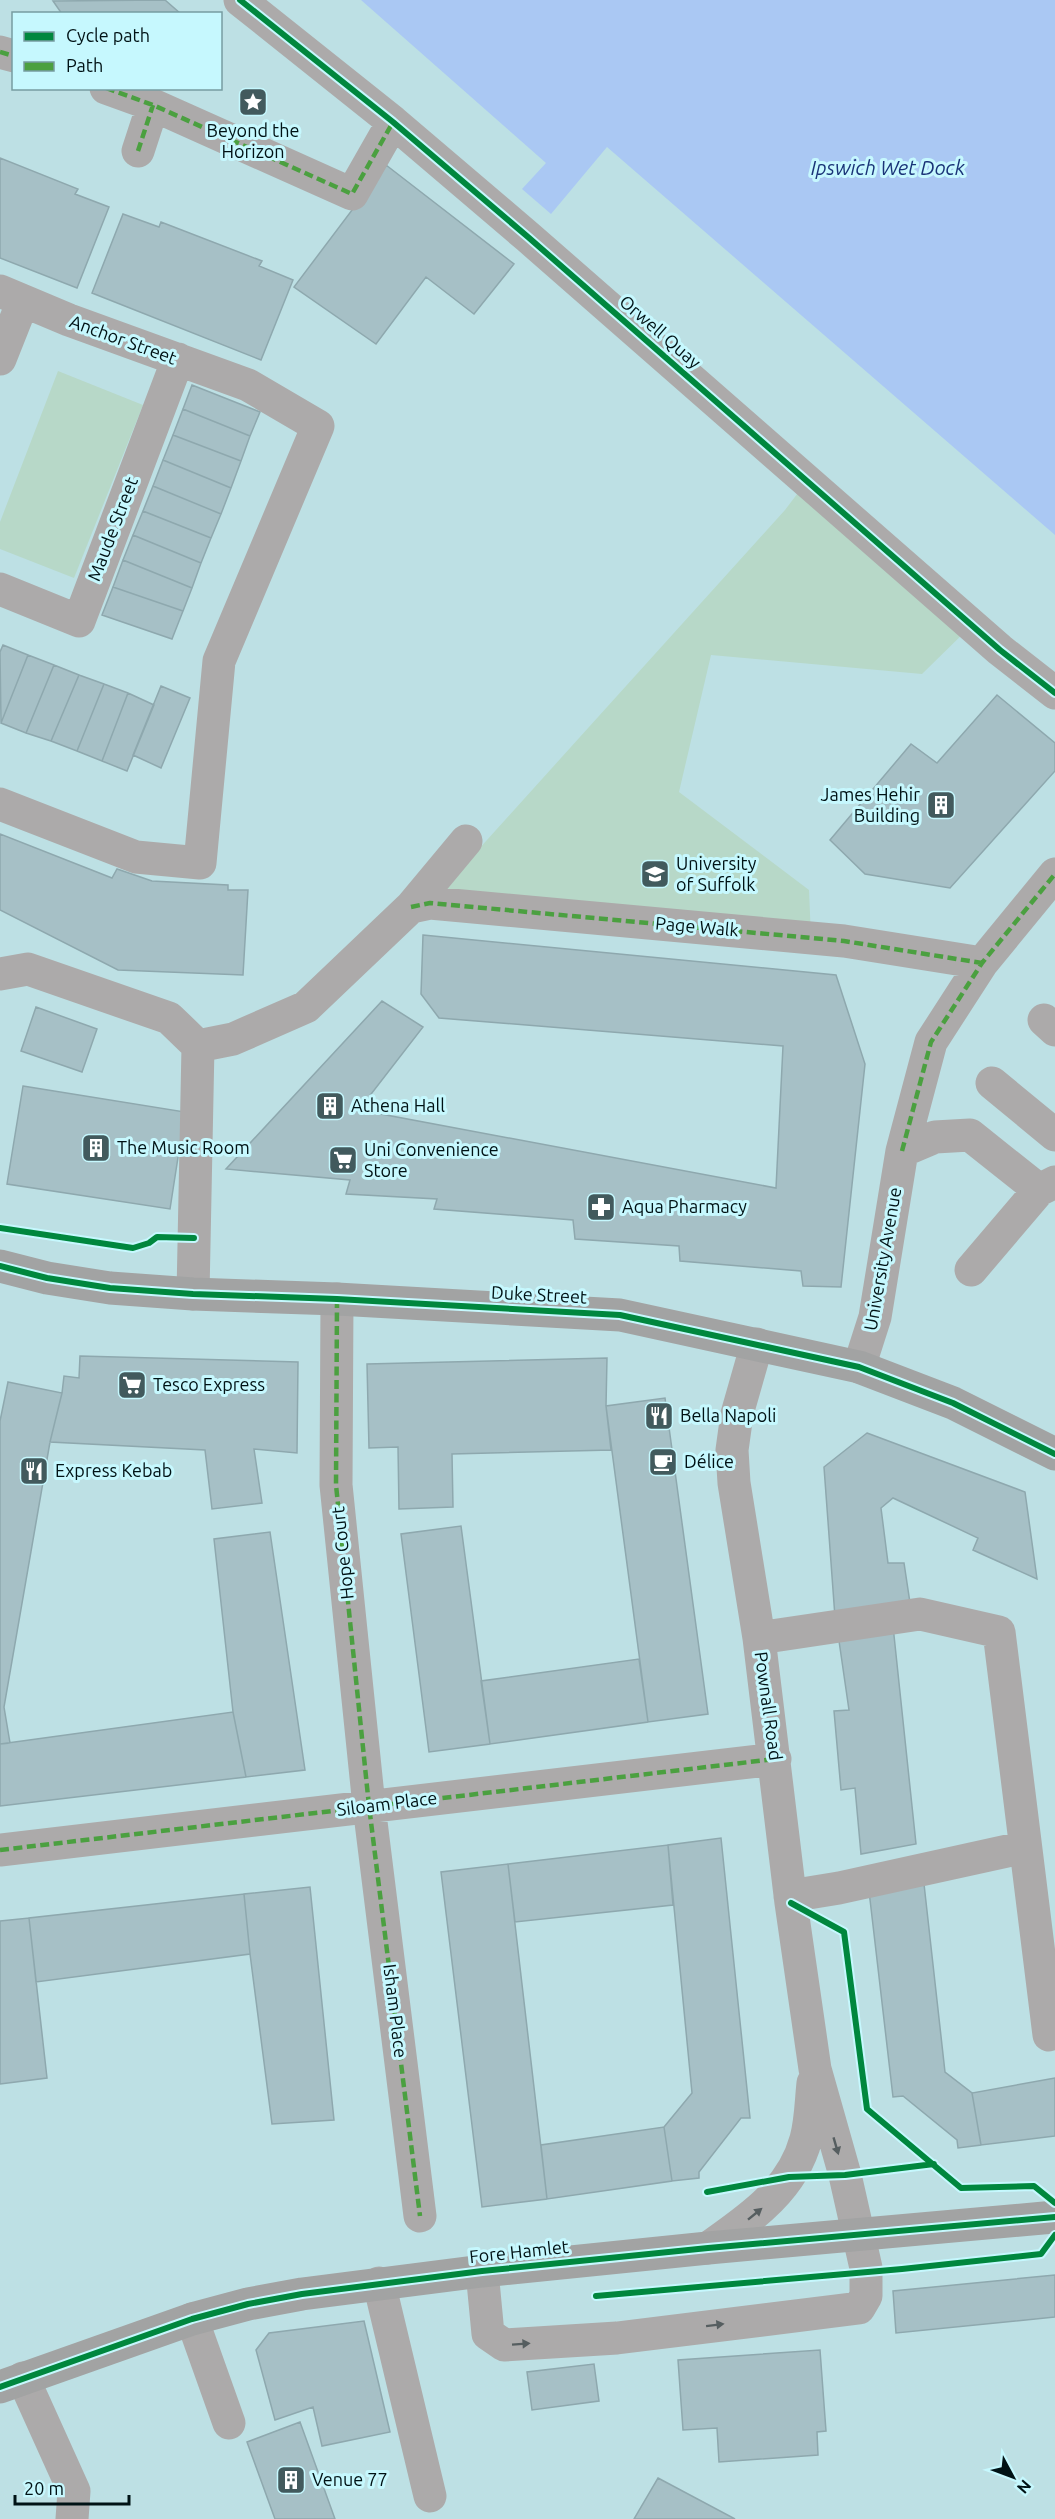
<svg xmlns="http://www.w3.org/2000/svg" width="1055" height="2519" viewBox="0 0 1055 2519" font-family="Ubuntu,sans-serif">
	<rect width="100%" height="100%" fill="#bde0e4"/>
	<path fill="#b7d8c8" d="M58 371 143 405 74 578 0 549V522Z
		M807 481 972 625 922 674 711 655 679 792 809 890 811 937 430 903 785 510Z"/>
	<path fill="#aac8f3" d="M361 0H1055V535L607 147 551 214 522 189 546 163Z"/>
	<path fill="#a6c0c6" stroke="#8ea8ae" stroke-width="1.5" d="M165 0 181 14H62L53 1Z
		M0 158 78 189 75 194 109 207 77 288 0 258Z
		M386 165 514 264 474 314 426 277 376 344 294 287Z
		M123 214 159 227 161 222 262 261 259 266 293 280 261 360 92 293Z
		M192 385 260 412 250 436 183 409Z
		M183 409 250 436 241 461 173 435Z
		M173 435 241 461 231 488 163 460Z
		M163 460 231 488 221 514 153 486Z
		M153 486 221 514 211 538 143 511Z
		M143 511 211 538 201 563 133 535Z
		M133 535 201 563 192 588 123 560Z
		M123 560 192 588 183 611 113 587Z
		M113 587 183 611 172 639 102 615Z
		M3 645 28 655 1 723 0 652Z
		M28 655 54 665 26 733 1 723Z
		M54 665 79 675 51 741 26 733Z
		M79 675 104 684 77 751 51 741Z
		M104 684 128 693 102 761 77 751Z
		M161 686 190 698 161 768 133 755Z
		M128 693 154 705 127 771 102 761Z
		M997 695 1055 743V771L950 888 865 874 830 840 911 744 937 763Z
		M0 834 112 878 117 869 152 881 228 885V890H248L243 975 118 970 0 910Z
		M423 935 836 975 865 1064 841 1287 803 1286 801 1271 680 1261 679 1246 575 1239 573 1220 434 1209 437 1199 346 1194 350 1180 226 1169 382 1001 423 1027 368 1098 381 1114 776 1188 783 1046 439 1018 421 994Z
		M36 1007 97 1029 82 1072 21 1051Z
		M23 1086 185 1112 170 1209 7 1184Z
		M80 1356 298 1362 297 1453 254 1449 262 1503 212 1509 205 1450 50 1442 62 1393 64 1376 79 1378Z
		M607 1358 606 1406 611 1450 452 1454 453 1507 399 1509 398 1447 369 1448 367 1364Z
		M8 1382 62 1393 50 1442 4 1707 10 1743 0 1744V1421Z
		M665 1398 708 1714 648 1722 606 1406Z
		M867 1433 1025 1492 1037 1579 973 1550 978 1538 893 1498 881 1508 888 1563H904L910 1603 835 1617 824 1467Z
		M461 1526 490 1744 429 1752 401 1534Z
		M270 1532 305 1770 246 1777 233 1712 214 1539Z
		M893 1626 916 1844 861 1854 855 1788 841 1790 834 1711 849 1710 838 1634Z
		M639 1659 648 1722 490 1744 481 1681Z
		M233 1712 246 1777 0 1806V1744Z
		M721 1838 750 2118H741L699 2172V2178L672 2181 664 2127 692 2093 668 1845Z
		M668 1845 673 1905 515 1922 508 1864Z
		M508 1864 547 2199 482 2207 441 1872Z
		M924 1884 945 2072 972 2093 981 2145 958 2148 957 2140 903 2096 893 2097 869 1891Z
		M310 1887 334 2120 272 2124 250 1954 244 1894Z
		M244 1894 250 1954 36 1982 29 1918Z
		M29 1918 47 2078 0 2084V1921Z
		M1055 2078V2136L981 2145 972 2093Z
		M664 2127 672 2181 547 2199 541 2145Z
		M1055 2275V2317L896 2333 893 2291Z
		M364 2321 390 2432 322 2446 313 2407 275 2420 256 2350 269 2333Z
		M820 2350 826 2431 817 2432 818 2455 719 2462 717 2428 683 2430 678 2360Z
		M594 2364 599 2401 532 2410 527 2372Z
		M300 2422 335 2519H275L247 2442Z
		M658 2478 735 2519H634Z"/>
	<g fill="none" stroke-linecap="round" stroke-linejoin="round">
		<path stroke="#acaaaa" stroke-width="33" d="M240 0 393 122 528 237 1000 650 1055 693
			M0 52 14 56
			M106 88 153 105 352 194 393 122
			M138 151 153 105
			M0 291 69 320 248 385 318 426 219 661 200 863 136 857 0 804
			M0 359 23 301
			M0 589 79 621 178 359
			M411 907 430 903 844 941 982 963
			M0 974 28 969 169 1018 198 1046 193 1294
			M1044 1020 1055 1030
			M198 1046 233 1039 306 1007 411 907 466 841
			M992 1083 1055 1135
			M902 1151 931 1042 982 963 1055 874
			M971 1270 1039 1190
			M337 1299 336 1485 369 1806 420 2216
			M859 1367 875 1317 902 1151 935 1137 970 1135 1039 1190 1055 1182
			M759 1638 920 1614 999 1632 1049 2035
			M0 1850 775 1759
			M790 1896 839 1888 1025 1847
			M708 2248C749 2219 792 2191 806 2139 811 2121 811 2101 813 2083
			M482 2271 488 2334 504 2345 617 2338 859 2308 866 2296V2268L845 2175 815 2069 791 1903 759 1638 734 1483 732 1450 737 1414 757 1344
			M379 2283 430 2496
			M192 2319 229 2423
			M23 2378 74 2491 72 2519"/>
		<path stroke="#a2a3a3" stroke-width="33" d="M0 1266 47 1278 110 1288 193 1294 337 1299 620 1315 859 1367 953 1403 1055 1454
			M0 2387 192 2319 248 2304 302 2294 482 2271 708 2248 1055 2217"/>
		<path stroke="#4ba040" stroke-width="4.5" stroke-dasharray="9 4.5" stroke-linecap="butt" d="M0 52 14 56
			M106 88 153 105 352 194 393 122
			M138 151 153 105
			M411 907 430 903 844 941 982 963
			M902 1151 931 1042 982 963 1055 874
			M337 1299 336 1485 369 1806 420 2216
			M0 1850 775 1759"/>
		<g stroke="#c6f8fe" stroke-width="10">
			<path id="cycleway" d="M240 0 393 122 528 237 1000 650 1055 693
				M0 1228 133 1248 149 1243 157 1237 194 1238
				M0 1266 47 1278 110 1288 193 1294 337 1299 620 1315 859 1367 953 1403 1055 1454
				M791 1903 844 1932 867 2109 961 2188 1034 2186 1055 2203
				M707 2192 789 2177 845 2175 934 2164
				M596 2296 902 2269 1041 2254 1055 2235
				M0 2387 192 2319 248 2304 302 2294 482 2271 708 2248 1055 2217"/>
		</g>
		<use href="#cycleway" stroke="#00873e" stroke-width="6"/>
	</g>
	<defs><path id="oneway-solid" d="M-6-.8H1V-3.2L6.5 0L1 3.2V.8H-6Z" transform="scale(1.5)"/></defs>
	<g fill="#565e60">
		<use href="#oneway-solid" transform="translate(836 2146) rotate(74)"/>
		<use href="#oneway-solid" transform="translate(755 2214) rotate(-39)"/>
		<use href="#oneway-solid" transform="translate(715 2325) rotate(-7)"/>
		<use href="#oneway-solid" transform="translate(521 2344) rotate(-4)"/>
	</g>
	<defs>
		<g id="sight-square" transform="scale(1.5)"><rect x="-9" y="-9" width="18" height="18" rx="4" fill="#425a5d" stroke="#c6f8fe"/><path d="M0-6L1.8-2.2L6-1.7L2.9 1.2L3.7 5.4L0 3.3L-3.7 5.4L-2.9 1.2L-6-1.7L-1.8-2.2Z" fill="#fff"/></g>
		<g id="building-square" transform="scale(1.5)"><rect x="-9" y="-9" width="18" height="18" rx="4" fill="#425a5d" stroke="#c6f8fe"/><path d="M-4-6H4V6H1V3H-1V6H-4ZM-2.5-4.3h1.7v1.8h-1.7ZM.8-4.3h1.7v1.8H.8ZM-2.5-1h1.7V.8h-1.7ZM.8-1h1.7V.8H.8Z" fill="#fff"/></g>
		<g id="university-square" transform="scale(1.5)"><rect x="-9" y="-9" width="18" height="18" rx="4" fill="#425a5d" stroke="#c6f8fe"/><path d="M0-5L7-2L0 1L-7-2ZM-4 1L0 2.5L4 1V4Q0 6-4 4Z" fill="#fff"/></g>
		<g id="supermarket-square" transform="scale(1.5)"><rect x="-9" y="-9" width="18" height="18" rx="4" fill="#425a5d" stroke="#c6f8fe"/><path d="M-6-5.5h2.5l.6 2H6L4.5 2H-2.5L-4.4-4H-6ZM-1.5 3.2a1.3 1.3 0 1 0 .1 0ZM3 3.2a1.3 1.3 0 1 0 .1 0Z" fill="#fff"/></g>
		<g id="pharmacy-square" transform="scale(1.5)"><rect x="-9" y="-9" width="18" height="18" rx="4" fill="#425a5d" stroke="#c6f8fe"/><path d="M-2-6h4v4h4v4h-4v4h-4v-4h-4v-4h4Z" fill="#fff"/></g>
		<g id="restaurant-square" transform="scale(1.5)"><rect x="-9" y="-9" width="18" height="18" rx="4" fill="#425a5d" stroke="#c6f8fe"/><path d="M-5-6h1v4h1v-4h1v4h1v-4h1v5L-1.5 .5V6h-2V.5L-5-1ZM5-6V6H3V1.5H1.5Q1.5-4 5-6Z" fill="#fff"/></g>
		<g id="cafe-square" transform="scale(1.5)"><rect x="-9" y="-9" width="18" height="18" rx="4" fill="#425a5d" stroke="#c6f8fe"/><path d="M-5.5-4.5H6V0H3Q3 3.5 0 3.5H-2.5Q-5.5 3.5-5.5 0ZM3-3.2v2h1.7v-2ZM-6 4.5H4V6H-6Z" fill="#fff"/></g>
	</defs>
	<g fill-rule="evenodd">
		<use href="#sight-square" x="253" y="102"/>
		<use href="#building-square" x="941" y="805"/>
		<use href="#university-square" x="655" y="874"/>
		<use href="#building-square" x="330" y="1106"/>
		<use href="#building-square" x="96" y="1148"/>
		<use href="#supermarket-square" x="343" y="1160"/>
		<use href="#pharmacy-square" x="601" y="1207"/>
		<use href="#supermarket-square" x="132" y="1385"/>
		<use href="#restaurant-square" x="659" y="1416"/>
		<use href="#cafe-square" x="663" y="1462"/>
		<use href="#restaurant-square" x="34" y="1471"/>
		<use href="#building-square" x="291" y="2480"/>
	</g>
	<g text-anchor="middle" stroke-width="6" stroke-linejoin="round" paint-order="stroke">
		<g font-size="18" fill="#001215" stroke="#c6f8fe" text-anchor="start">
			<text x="253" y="137" text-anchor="middle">Beyond the<tspan x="253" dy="21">Horizon</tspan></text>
			<text x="920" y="801" text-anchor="end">James Hehir<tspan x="920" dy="21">Building</tspan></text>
			<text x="676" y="870">University<tspan x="676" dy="21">of Suffolk</tspan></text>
			<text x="351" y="1112">Athena Hall</text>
			<text x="117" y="1154">The Music Room</text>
			<text x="364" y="1156">Uni Convenience<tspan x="364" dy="21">Store</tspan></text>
			<text x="622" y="1213">Aqua Pharmacy</text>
			<text x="153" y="1391">Tesco Express</text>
			<text x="680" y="1422">Bella Napoli</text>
			<text x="684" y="1468">Délice</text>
			<text x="55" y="1477">Express Kebab</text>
			<text x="312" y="2486">Venue 77</text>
		</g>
		<g font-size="18" fill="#001215" stroke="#c6f8fe">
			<text transform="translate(660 332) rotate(41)" y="6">Orwell Quay</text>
			<text transform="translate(123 340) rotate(20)" y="6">Anchor Street</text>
			<text transform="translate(113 529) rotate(-69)" y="6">Maude Street</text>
			<text transform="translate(697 927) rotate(5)" y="6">Page Walk</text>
			<text transform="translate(883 1259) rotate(-80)" y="6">University Avenue</text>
			<text transform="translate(539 1295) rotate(3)" y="6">Duke Street</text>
			<text transform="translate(343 1553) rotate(-96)" y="6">Hope Court</text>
			<text transform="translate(768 1706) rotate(82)" y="6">Pownall Road</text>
			<text transform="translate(387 1804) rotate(-7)" y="6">Siloam Place</text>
			<text transform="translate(395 2011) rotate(83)" y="6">Isham Place</text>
			<text transform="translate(519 2252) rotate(-6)" y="6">Fore Hamlet</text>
		</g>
		<g font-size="20" font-style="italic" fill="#1a3478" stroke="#c6f8fe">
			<text x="888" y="175">Ipswich Wet Dock</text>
		</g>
	</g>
	<rect x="12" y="12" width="210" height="78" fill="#c6f8fe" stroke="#779ca1" stroke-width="1.5"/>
	<rect x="24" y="32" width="30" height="9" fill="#00873e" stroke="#779ca1" stroke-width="1.5"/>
	<text x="66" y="42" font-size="18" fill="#001215">Cycle path</text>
	<rect x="24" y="62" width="30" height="9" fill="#4ba040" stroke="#779ca1" stroke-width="1.5"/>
	<text x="66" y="72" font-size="18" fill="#001215">Path</text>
	<g transform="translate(1013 2477) rotate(131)" stroke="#c6f8fe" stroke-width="4.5" paint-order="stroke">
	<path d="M0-4.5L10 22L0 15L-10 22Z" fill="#001215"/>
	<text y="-9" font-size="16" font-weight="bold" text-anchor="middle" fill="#001215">N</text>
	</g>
	<path d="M15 2495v9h114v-9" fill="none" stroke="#001215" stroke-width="3"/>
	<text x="24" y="2495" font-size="18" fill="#001215" stroke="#c6f8fe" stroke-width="4.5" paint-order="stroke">20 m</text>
</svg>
